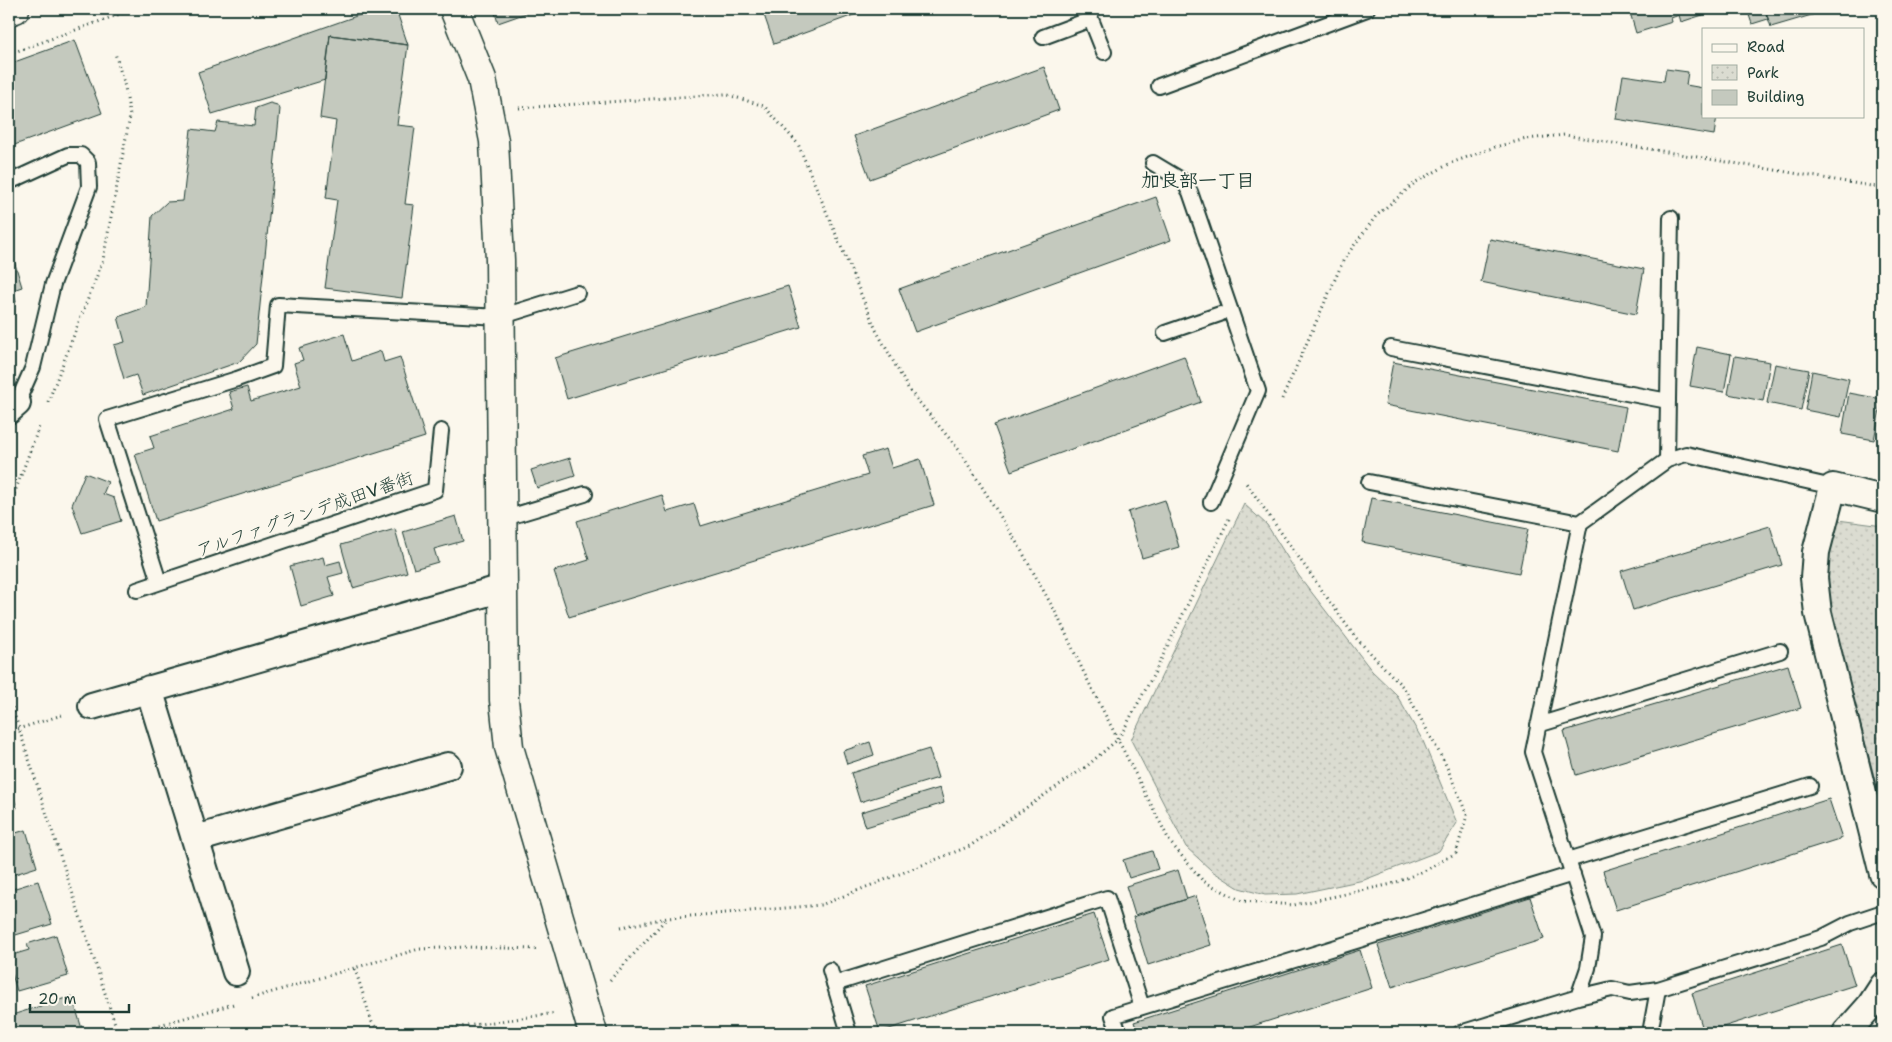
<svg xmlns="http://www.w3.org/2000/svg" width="1892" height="1042" viewBox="0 0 1892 1042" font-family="'Shantell Sans','Klee One',sans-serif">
	<defs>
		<pattern id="park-dots" width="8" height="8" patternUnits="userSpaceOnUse" patternTransform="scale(1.25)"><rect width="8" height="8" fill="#dbdcd1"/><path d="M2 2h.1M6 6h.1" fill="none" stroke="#bcbeb4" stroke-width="1.8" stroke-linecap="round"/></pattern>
	</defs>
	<rect width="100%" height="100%" fill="#fbf7ec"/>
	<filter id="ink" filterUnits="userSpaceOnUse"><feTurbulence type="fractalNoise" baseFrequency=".02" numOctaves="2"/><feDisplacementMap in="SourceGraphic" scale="10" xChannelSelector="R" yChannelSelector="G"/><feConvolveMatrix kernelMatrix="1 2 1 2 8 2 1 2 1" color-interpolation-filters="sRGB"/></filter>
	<g filter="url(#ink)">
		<path fill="url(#park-dots)" stroke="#7d8c82" d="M1244 504 1267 525 1299 576 1372 671 1396 694 1423 741 1457 823 1439 851 1364 880 1297 894 1265 895 1239 888 1212 871 1186 847 1131 740Z
			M1838 520 1883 526V811L1831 611 1823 564Z"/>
		<path fill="#c4c9be" stroke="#1f3d34" d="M376 9H396L408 45 330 35 325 80 212 114 198 72Z
			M494 9H538L498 23Z
			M762 9H870L774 44Z
			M1629 9H1714L1715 11 1681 22 1679 15 1671 18 1672 22 1636 33Z
			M1747 9H1765L1768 19 1752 24Z
			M1765 9H1832L1771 27Z
			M330 35 408 45 397 125 415 127 405 204 414 205 402 298 325 288 337 200 326 198 336 121 320 118Z
			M75 40 102 113 9 147V64Z
			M1044 67 1059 110 870 179 854 136Z
			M1666 69 1688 72 1686 85 1703 88V116H1717L1714 135 1616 119 1623 75 1664 81Z
			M270 103 277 105 280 109 256 344 239 362 143 395 136 375 124 379 114 345 125 342 118 317 146 307 152 216 167 202 183 201 191 129 215 132 218 122 254 126 256 108Z
			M1156 197 1171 240 915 332 899 289Z
			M1490 239 1644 269 1636 314 1481 282Z
			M9 244 22 287 13 290 16 302 9 305Z
			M788 286 801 327 567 399 555 358Z
			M344 334 352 361 381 351 384 362 400 357 425 437 156 521 135 454 154 448 150 436 234 409 229 392 247 387 251 401 301 386 294 363 303 360 299 348Z
			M1697 347 1731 354 1724 392 1690 386Z
			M1184 356 1201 402 1011 471 994 425Z
			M1735 356 1770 362 1763 401 1728 394Z
			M1393 362 1626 407 1618 451 1385 405Z
			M1775 364 1809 370 1801 410 1767 403Z
			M1812 371 1849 379 1841 417 1805 410Z
			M1849 393 1882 399 1874 440 1842 434Z
			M886 449 892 468 920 459 934 505 569 617 554 571 589 560 577 521 662 495 667 512 694 504 701 526 868 475 862 456Z
			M570 458 575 476 537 488 531 470Z
			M85 473 108 482 103 494 114 498 121 521 82 533 72 505Z
			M1371 498 1528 529 1519 573 1362 542Z
			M1165 500 1179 547 1142 558 1128 512Z
			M456 516 463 541 434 549 438 562 414 569 403 532Z
			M1770 526 1782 565 1633 610 1621 571Z
			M395 529 407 572 353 588 341 545Z
			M323 557 325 565 340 561 343 573 328 577 334 596 301 606 290 566Z
			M1788 665 1801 708 1576 775 1564 731Z
			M870 742 874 755 847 764 843 751Z
			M929 749 938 778 860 802 851 773Z
			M9 782 17 808 9 810Z
			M940 788 944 803 866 827 861 812Z
			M1829 799 1842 838 1616 910 1603 871Z
			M26 830 37 867 9 876V835Z
			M1152 851 1158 869 1129 878 1123 860Z
			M1178 870 1187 899 1135 915 1126 886Z
			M38 881 52 924 9 937V890Z
			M1196 896 1211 945 1148 965 1133 917Z
			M1530 897 1544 939 1392 987 1378 945Z
			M1094 914 1109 959 880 1032 865 986Z
			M56 935 68 976 17 991 9 964V956L29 950 27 944Z
			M1842 945 1855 985 1704 1033 1692 993Z
			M1360 950 1372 988 1231 1033H1138L1134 1022Z
			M72 996 82 1029 69 1033H9V1016Z"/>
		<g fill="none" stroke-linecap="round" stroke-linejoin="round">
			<g stroke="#1f3d34" stroke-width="18">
				<path id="service" d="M1087 9 1104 52
					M1043 37 1091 19
					M1159 86 1367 9
					M1153 163 1183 181 1190 192 1258 391 1211 502
					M9 182 68 155H81L88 162 89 187 53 284 33 367 17 403
					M1165 333 1220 314
					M1391 348 1668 401
					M1667 460 1671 218
					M1369 482 1580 523
					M502 519 585 494
					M159 582 107 419 237 379 273 366 278 305 500 317 577 293
					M137 590 435 490 441 431
					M1538 725 1780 651
					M1568 860 1810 786
					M830 970 849 1033
					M834 984 1107 898 1142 1007
					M1578 997 1612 989 1630 993 1658 989 1821 938 1850 923 1883 912
					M1119 1033 1113 1016 1573 874
					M1460 1033 1578 997 1588 968 1593 937 1533 752 1580 523 1667 460 1686 454 1833 487
					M1650 1033 1658 989"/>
			</g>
			<g stroke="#1f3d34" stroke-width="30">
				<path id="minor" d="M9 410 17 403
					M1883 499 1833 487 1816 552 1814 578 1818 613 1883 874
					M149 689 236 972
					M92 706 503 588
					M196 839 448 766
					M1846 1033 1870 1006 1883 986"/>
			</g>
			<g stroke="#1f3d34" stroke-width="31">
				<path id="tertiary" d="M454 9 482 79 494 141 500 260 504 700 509 747 593 1033
					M9 11 15 9"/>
			</g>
			<path stroke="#1f3d34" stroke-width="3" stroke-dasharray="1 4" stroke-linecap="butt" d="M9 54 134 9
				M519 108 725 94 764 106 798 144 876 330 909 390 959 450 1020 548 1058 617 1084 673 1170 842 1203 881 1242 901 1294 905 1392 884 1426 870 1456 853 1467 815 1446 765 1404 688 1355 637 1246 483
				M1282 399 1344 259 1376 216 1416 182 1451 163 1495 147 1526 139 1565 135 1883 188
				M48 402 103 260 130 116 125 87 115 53
				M9 508 40 424
				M9 698 118 1033
				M18 729 65 714
				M621 927 667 918 821 905 970 846 1087 766 1117 740 1123 731 1155 672 1229 519
				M355 969 372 1022 380 1033
				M610 980 667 918
				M252 998 419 949 466 947 537 949
				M131 1033 234 1004
				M418 1033 556 1013"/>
			<use href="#service" stroke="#fbf7ec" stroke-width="14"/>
			<use href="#minor" stroke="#fbf7ec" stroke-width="26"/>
			<use href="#tertiary" stroke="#fbf7ec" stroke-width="28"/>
		</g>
	</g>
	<g text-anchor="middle" stroke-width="4" stroke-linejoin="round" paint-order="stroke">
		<g font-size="18" fill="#1f3d34" stroke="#fbf7ec">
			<text transform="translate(305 514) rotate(-19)" y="6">アルファグランデ成田V番街</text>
		</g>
		<g font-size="19" font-weight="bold" fill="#1f3d34" stroke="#fbf7ec">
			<text x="1198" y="187">加良部一丁目</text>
		</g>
	</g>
	<rect width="1892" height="1042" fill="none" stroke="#fbf7ec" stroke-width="30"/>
	<rect x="15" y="15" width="1862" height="1012" fill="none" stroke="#1f3d34" stroke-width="2" filter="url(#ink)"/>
	<rect x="1702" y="28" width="162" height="90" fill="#fbf7ec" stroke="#a3ada2"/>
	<rect x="1712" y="44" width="25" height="8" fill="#fbf7ec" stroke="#a3ada2"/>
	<text x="1747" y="52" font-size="15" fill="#1f3d34">Road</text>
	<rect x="1712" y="65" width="25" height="15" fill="url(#park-dots)" stroke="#a3ada2"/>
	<text x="1747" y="78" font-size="15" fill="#1f3d34">Park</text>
	<rect x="1712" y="90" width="25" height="15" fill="#c4c9be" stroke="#a3ada2"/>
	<text x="1747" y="102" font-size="15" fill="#1f3d34">Building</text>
	<path d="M30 1004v8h99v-8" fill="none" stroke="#1f3d34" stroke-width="2.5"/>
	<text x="38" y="1004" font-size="15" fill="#1f3d34" stroke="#fbf7ec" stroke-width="4" paint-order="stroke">20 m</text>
</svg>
